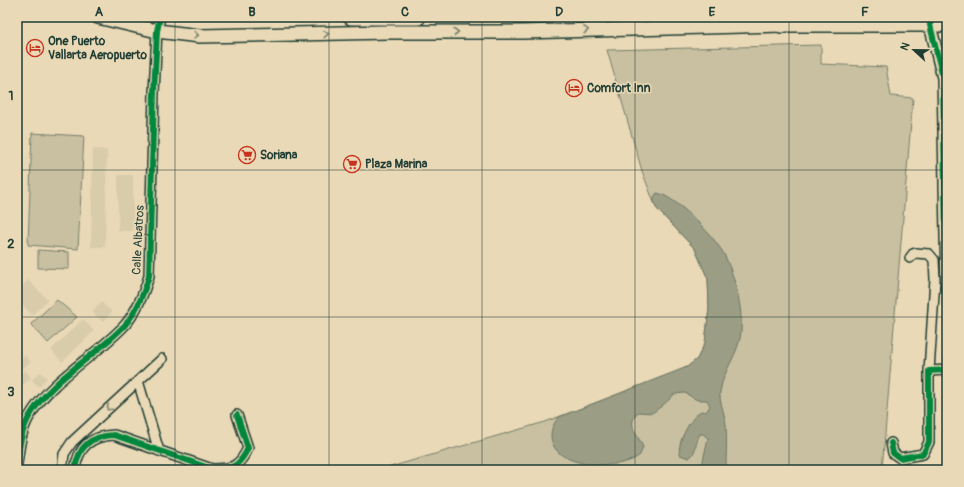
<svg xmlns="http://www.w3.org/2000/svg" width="964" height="487" viewBox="0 0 964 487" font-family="Pangolin,sans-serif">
	<rect width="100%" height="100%" fill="#ead9b6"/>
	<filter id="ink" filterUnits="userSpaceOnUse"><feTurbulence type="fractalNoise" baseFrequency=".025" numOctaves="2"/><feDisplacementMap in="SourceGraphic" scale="8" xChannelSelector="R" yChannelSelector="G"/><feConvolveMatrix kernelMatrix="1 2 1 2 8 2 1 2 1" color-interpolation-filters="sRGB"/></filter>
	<g filter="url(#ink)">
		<path fill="#d9ccab" d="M93 149 107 150 105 247H91Z
			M118 175H133V231H118Z
			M28 280 48 300 32 315 17 299V292Z
			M101 302 112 312 103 322 92 312Z
			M83 319 94 331 62 362 51 350Z
			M25 355 31 362 20 370 17 366V361Z
			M25 370 31 378 20 387 17 383V377Z
			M40 372 47 378 39 387 32 380Z"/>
		<path fill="#c9c0a1" stroke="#747e6a" d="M821 45V64L886 67 891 96 913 98 882 470H380L545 422 676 372 687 367 697 359 705 343 709 308 708 279 695 249 656 208 642 171 607 50Z
			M32 133 84 136 78 249 28 245Z
			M38 250 69 252V269L38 268Z
			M57 300 77 317 48 343 31 324Z"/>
		<path fill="#9c9d85" stroke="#6a7765" d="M657 193C676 196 716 238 725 256 735 278 743 307 741 332 739 354 723 370 720 392 719 402 725 414 726 424 727 439 726 455 726 470H701L708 438 703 434H700C695 442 697 453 689 458L680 455C676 443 691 417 701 411L706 412 710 406 707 400H697L685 393 674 394C671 399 657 410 652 413L638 412C626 425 637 433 643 447L640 455C637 457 633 460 629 461 609 468 559 467 552 442 549 432 553 424 559 417L687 367 697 359 705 343 709 308 708 279 695 249 656 208 653 198Z"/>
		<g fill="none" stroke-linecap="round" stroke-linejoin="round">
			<g stroke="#1f3d34" stroke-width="12">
				<path id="minor" d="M910 258 913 254 916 253 929 254 934 260 935 279 929 371
					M138 381 159 451
					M891 443 893 453 900 458 923 454 929 442V371L947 370
					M17 464C19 448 21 431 29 417 51 379 95 357 125 325 137 311 144 293 149 276L154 93 157 31 160 17
					M62 470 64 454 72 442 162 359
					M75 470C78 446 91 436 114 435L212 469C233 469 239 467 248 448L237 415"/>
			</g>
			<g stroke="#1f3d34" stroke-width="14">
				<path id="tertiary" d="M931 17 930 25 943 78 947 288"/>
			</g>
			<g stroke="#1f3d34" stroke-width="16">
				<path id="secondary" d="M98 17 157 31 200 36 387 32H523L782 25H947"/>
			</g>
			<g stroke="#1f3d34" stroke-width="18">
				<path id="trunk" d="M351 17H418
					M755 17 782 25"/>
			</g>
			<use href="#minor" stroke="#ead9b6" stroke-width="9"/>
			<use href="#tertiary" stroke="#ead9b6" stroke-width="11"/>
			<use href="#secondary" stroke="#ead9b6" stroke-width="13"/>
			<use href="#trunk" stroke="#ead9b6" stroke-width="15"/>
			<g stroke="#ead9b6" stroke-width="8">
				<path id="cycleway" d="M931 17 930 25 943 78 947 288
					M891 443 893 453 900 458 923 454 929 442V371L947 370
					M17 464C19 448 21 431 29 417 51 379 95 357 125 325 137 311 144 293 149 276L154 93 157 31 160 17
					M75 470C78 446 91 436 114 435L212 469C233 469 239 467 248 448L237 415"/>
			</g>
			<use href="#cycleway" stroke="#00873e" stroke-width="6"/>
		</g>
		<defs><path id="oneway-chevron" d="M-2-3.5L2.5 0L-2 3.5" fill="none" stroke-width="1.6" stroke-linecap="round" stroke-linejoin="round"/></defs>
		<g stroke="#7a836e">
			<use href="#oneway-chevron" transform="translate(586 30) rotate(-1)"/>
			<use href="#oneway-chevron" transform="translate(456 32)"/>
			<use href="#oneway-chevron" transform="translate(326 34) rotate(-1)"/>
			<use href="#oneway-chevron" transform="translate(196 35) rotate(6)"/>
			<use href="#oneway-chevron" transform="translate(109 408) rotate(137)"/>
		</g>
	</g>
	<path fill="none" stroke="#1f3d34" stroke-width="1" stroke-opacity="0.55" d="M175 17V470M329 17V470M482 17V470M635 17V470M789 17V470M17 170H947M17 317H947"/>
	<defs>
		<g id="hotel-ring" transform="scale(0.9)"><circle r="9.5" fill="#ead9b6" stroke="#c8321e" stroke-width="1.5"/><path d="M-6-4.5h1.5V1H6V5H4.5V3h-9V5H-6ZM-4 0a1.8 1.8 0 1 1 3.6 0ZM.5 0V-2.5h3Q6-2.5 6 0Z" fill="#c8321e"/></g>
		<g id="supermarket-ring" transform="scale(0.9)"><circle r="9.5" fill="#ead9b6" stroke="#c8321e" stroke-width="1.5"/><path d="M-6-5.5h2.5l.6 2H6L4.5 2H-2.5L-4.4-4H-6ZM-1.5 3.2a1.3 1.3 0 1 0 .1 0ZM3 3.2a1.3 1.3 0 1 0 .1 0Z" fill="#c8321e"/></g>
	</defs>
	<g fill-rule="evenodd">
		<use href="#hotel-ring" x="35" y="48"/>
		<use href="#hotel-ring" x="574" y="88"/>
		<use href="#supermarket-ring" x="247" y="155"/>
		<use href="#supermarket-ring" x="352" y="164"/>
	</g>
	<g text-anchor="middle" stroke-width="3" stroke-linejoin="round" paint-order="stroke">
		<g font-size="12" font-weight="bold" fill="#1f3d34" stroke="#ead9b6" text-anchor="start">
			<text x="48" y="45">One Puerto<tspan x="48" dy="14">Vallarta Aeropuerto</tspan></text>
			<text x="587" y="92">Comfort Inn</text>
			<text x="260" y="159">Soriana</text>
			<text x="365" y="168">Plaza Marina</text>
		</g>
		<g font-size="12" fill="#1f3d34" stroke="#ead9b6">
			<text transform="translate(138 240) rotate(-87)" y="4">Calle Albatros</text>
		</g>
	</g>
	<rect width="964" height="487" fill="none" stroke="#ead9b6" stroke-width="44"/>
	<g transform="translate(914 50) rotate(292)" stroke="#ead9b6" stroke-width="3" paint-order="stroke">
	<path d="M0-3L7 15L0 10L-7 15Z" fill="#1f3d34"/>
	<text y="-6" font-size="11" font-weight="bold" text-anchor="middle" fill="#1f3d34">N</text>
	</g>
	<rect x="22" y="22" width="920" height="443" fill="none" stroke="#1f3d34" stroke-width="1.5"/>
	<g font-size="13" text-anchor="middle" font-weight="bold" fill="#1f3d34">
		<text x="99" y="16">A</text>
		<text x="252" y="16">B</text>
		<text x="405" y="16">C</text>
		<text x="559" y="16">D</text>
		<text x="712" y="16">E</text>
		<text x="865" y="16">F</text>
		<text x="11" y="100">1</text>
		<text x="11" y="248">2</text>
		<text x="11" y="396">3</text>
	</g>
</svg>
